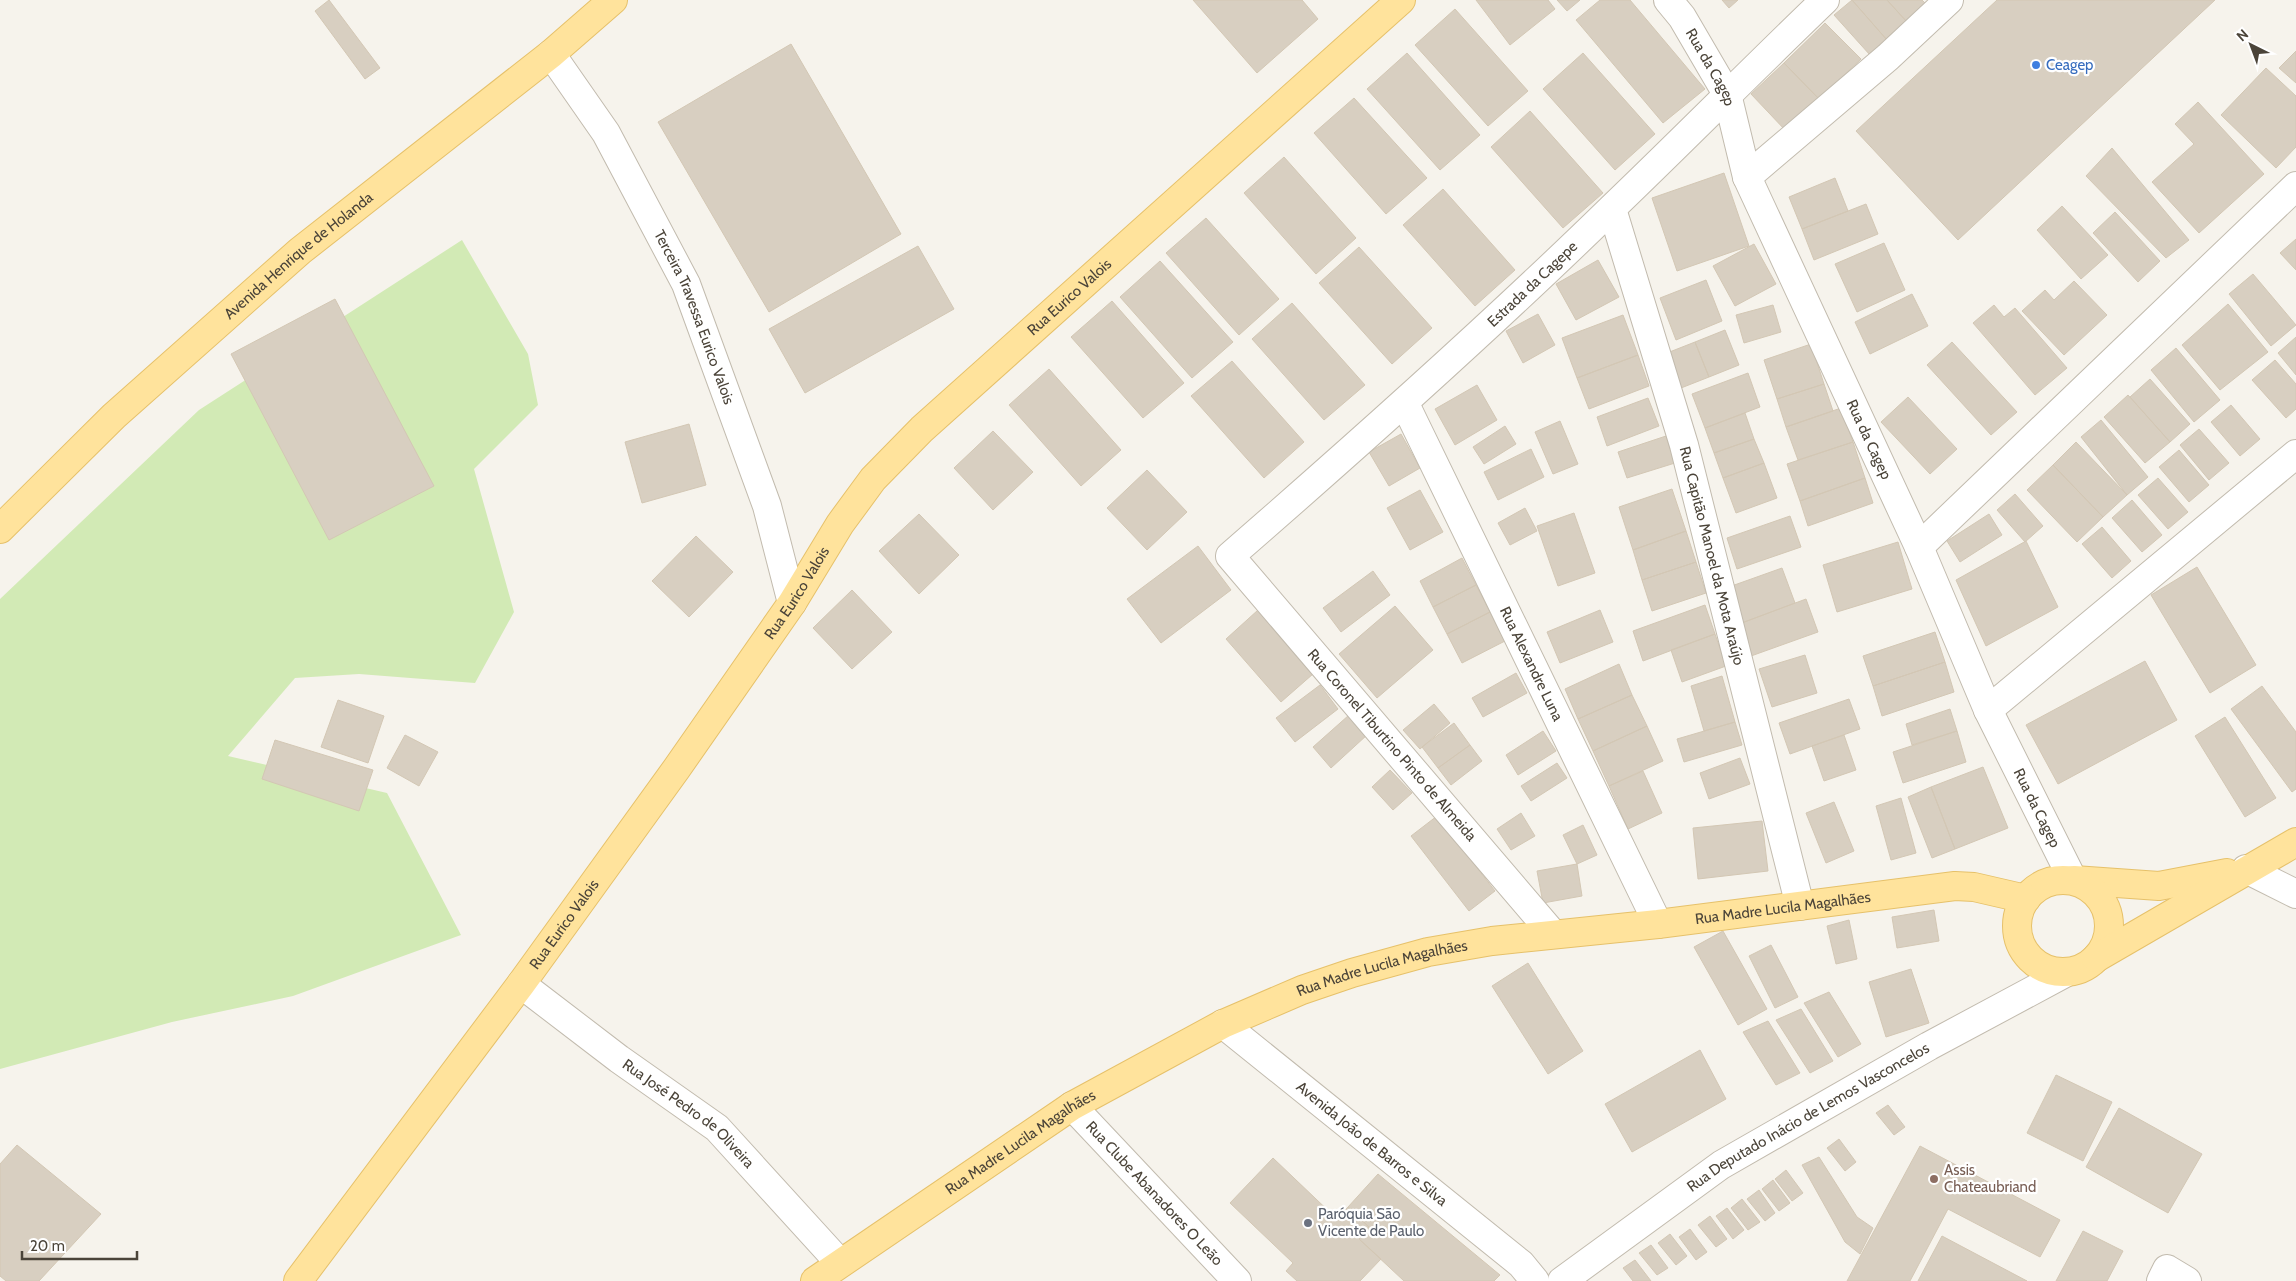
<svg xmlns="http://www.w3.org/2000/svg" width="2296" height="1281" viewBox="0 0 2296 1281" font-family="Cabin,sans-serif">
	<rect width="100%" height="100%" fill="#f6f3ec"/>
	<path fill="#d2eab5" d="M462 240 528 354 538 405 474 469 514 612 475 683 359 674 295 678 228 756 387 793 461 935 293 996 172 1022 0 1069V599L199 410Z"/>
	<path fill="#d8cfc1" stroke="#d3c7b4" d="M329 0 380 68 365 79 315 11Z
		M1193 0H1302L1318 19 1257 73Z
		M1476 0H1548L1555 9 1510 45Z
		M1557 0H1580L1567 11Z
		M1600 0H1630L1705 89 1663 123 1576 20Z
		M1722 0H1738L1729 8Z
		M1852 0 1887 40 1870 55 1834 15Z
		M1852 0H1887L1907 22 1887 40Z
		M1887 0H1922L1926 4 1907 22Z
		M1997 0H2215L1958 240 1856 131Z
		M1455 9 1528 91 1488 126 1415 45Z
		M1825 23 1861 59 1819 99 1784 63Z
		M791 44 901 234 769 312 658 122Z
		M2296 51V83L2279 68Z
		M1407 53 1480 135 1440 170 1367 89Z
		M1583 53 1655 134 1615 170 1543 89Z
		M1784 63 1819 99 1786 131 1751 94Z
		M2266 68 2296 96V147L2276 168 2221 115Z
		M1354 98 1427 178 1386 214 1314 133Z
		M2198 102 2264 174 2199 233 2152 182 2194 144 2175 124Z
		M1530 111 1603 193 1563 228 1491 147Z
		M2112 148 2189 240 2166 258 2086 176Z
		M1284 157 1356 238 1316 274 1244 193Z
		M1724 173 1749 246 1677 271 1652 198Z
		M1835 178 1848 211 1802 229 1789 197Z
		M1443 189 1515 270 1475 306 1403 225Z
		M1866 204 1878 234 1814 260 1802 229Z
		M2062 206 2108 255 2081 279 2037 230Z
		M2115 212 2160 261 2138 282 2093 233Z
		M1206 218 1279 299 1239 335 1166 253Z
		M2296 239V270L2280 253Z
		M1884 243 1905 290 1857 312 1835 264Z
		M1754 244 1776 284 1735 306 1713 266Z
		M918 246 954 309 805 393 769 329Z
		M1359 247 1432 328 1392 364 1319 283Z
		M1598 260 1619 297 1576 320 1556 284Z
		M1160 261 1233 342 1192 378 1120 297Z
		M2253 274 2296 325 2271 346 2229 294Z
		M1706 280 1722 321 1676 340 1660 298Z
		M2074 281 2107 315 2064 355 2022 311 2045 290 2054 300Z
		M1912 294 1928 326 1870 354 1855 322Z
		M335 299 434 486 329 540 231 354Z
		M1112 301 1184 383 1143 418 1071 337Z
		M1292 303 1365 385 1324 420 1252 339Z
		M2228 304 2268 352 2220 390 2182 345Z
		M1773 305 1781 332 1744 343 1736 315Z
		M1994 305 2004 317 2015 308 2067 368 2035 395 1973 323Z
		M1538 314 1555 345 1523 363 1506 331Z
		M1623 315 1638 355 1577 378 1562 338Z
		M1725 330 1739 365 1709 377 1695 342Z
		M2296 337V375L2278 353Z
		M1695 342 1709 377 1681 388 1667 353Z
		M1952 342 2017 412 1991 435 1927 365Z
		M1811 344 1824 384 1777 399 1764 360Z
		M2176 348 2220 400 2194 422 2151 370Z
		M1638 355 1649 386 1589 409 1577 378Z
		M2275 360 2296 384V409L2286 418 2252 380Z
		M1232 361 1304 442 1264 478 1191 396Z
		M1049 369 1121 450 1081 486 1009 405Z
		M1748 373 1760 407 1705 428 1692 394Z
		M2150 379 2190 424 2170 442 2130 397Z
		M1824 384 1833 411 1786 427 1777 399Z
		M1477 385 1497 420 1455 445 1435 409Z
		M2128 395 2170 442 2145 463 2104 417Z
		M1908 397 1957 449 1930 474 1881 422Z
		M1648 398 1659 426 1607 446 1597 417Z
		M2231 405 2260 439 2240 456 2211 422Z
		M1841 408 1853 442 1798 460 1786 427Z
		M1745 413 1754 439 1714 453 1705 428Z
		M2101 420 2148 477 2127 495 2081 437Z
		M1560 421 1578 464 1553 474 1535 432Z
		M689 424 706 485 642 503 625 442Z
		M1505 426 1516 444 1484 464 1473 447Z
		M2199 429 2229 463 2209 480 2180 445Z
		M993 431 1033 472 993 510 954 468Z
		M1401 434 1420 468 1389 486 1369 452Z
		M1666 436 1675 463 1627 478 1618 452Z
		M1754 439 1764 463 1723 478 1714 453Z
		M1853 442 1865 478 1800 501 1787 464Z
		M2076 442 2127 495 2103 517 2053 465Z
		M1531 449 1544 477 1498 500 1484 472Z
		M2179 450 2209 485 2189 502 2159 467Z
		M1764 463 1777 498 1736 513 1723 478Z
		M2053 465 2103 517 2077 542 2027 490Z
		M1147 470 1187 512 1147 550 1107 508Z
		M1865 478 1873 503 1808 526 1800 501Z
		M2158 478 2188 512 2168 529 2138 495Z
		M1672 489 1686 531 1633 550 1619 507Z
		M1420 490 1443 532 1410 550 1387 508Z
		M2015 494 2043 526 2025 542 1997 510Z
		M2132 500 2162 535 2142 552 2112 518Z
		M1525 508 1537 531 1510 545 1498 523Z
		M1574 513 1595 573 1558 586 1537 526Z
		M919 514 959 555 919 594 879 551Z
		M1989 514 2002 535 1960 562 1947 541Z
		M1790 516 1801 547 1737 569 1727 538Z
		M2102 527 2131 561 2112 578 2082 544Z
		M1686 531 1696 562 1642 580 1633 550Z
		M696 536 733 572 689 617 652 581Z
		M2026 541 2058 607 1986 646 1956 580Z
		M1898 542 1912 589 1837 612 1823 565Z
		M1198 546 1231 590 1161 643 1127 599Z
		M1462 558 1476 585 1433 607 1420 581Z
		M1696 562 1706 593 1652 611 1642 580Z
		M2197 567 2256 665 2210 693 2151 595Z
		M1782 568 1795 603 1739 624 1726 588Z
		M1373 571 1390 595 1341 632 1323 608Z
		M1476 585 1490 612 1447 634 1433 607Z
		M852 590 892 632 852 669 813 628Z
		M1806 599 1818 632 1751 656 1739 624Z
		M1705 605 1715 634 1643 661 1633 631Z
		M1395 606 1433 650 1377 698 1339 654Z
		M1258 610 1313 674 1281 702 1226 639Z
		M1600 610 1613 642 1560 663 1547 632Z
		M1490 612 1505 641 1462 663 1447 634Z
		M1935 632 1945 662 1873 686 1863 656Z
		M1715 634 1726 666 1682 682 1671 650Z
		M1805 655 1817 693 1772 707 1759 669Z
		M2145 661 2177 720 2058 784 2026 725Z
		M1945 662 1954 692 1882 716 1873 686Z
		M1619 664 1632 695 1578 719 1565 689Z
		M1516 673 1527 693 1483 717 1472 698Z
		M1722 676 1735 722 1704 731 1691 686Z
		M1320 685 1338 709 1295 742 1276 718Z
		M2262 686 2296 732V789L2292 792 2231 709Z
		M1632 695 1647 726 1593 751 1578 719Z
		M1849 699 1860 729 1790 754 1779 723Z
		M338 700 384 716 368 763 321 747Z
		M1434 704 1450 723 1420 749 1403 730Z
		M1950 709 1957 731 1912 745 1906 724Z
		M1349 715 1367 735 1331 768 1313 747Z
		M2225 717 2276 798 2245 817 2195 736Z
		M1735 722 1742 745 1684 762 1677 739Z
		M1454 723 1470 745 1438 768 1422 747Z
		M1647 726 1663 761 1609 786 1593 751Z
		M1543 731 1556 751 1518 775 1506 755Z
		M1957 731 1966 762 1903 783 1893 752Z
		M405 735 438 752 419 786 387 768Z
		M1844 735 1856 770 1824 781 1812 746Z
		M275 740 373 770 359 811 262 779Z
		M1470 745 1482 761 1451 785 1438 768Z
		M1740 758 1750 784 1709 799 1700 773Z
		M1557 763 1567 778 1531 801 1521 786Z
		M1983 767 2008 828 1955 849 1931 787Z
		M1390 770 1412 793 1393 810 1372 787Z
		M1643 771 1662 813 1628 829 1609 786Z
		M1931 787 1955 849 1932 858 1908 797Z
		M1901 798 1916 853 1891 860 1876 806Z
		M1834 802 1854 851 1826 863 1806 813Z
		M1521 813 1535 836 1511 850 1497 829Z
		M1437 816 1495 891 1469 911 1411 836Z
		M1762 821 1768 871 1698 879 1693 828Z
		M1583 825 1597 855 1577 864 1563 835Z
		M1577 864 1582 896 1543 903 1537 871Z
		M1934 910 1939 941 1897 948 1892 917Z
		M1849 920 1857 959 1836 964 1827 926Z
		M1723 931 1767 1009 1738 1025 1694 947Z
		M1771 945 1798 997 1775 1008 1749 956Z
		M1528 963 1583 1051 1548 1074 1492 986Z
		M1911 969 1929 1023 1886 1037 1869 982Z
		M1829 992 1861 1044 1838 1057 1804 1003Z
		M1801 1009 1833 1061 1810 1073 1776 1020Z
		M1768 1021 1800 1073 1776 1085 1743 1032Z
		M1700 1050 1726 1099 1632 1152 1605 1104Z
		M2056 1075 2112 1102 2083 1161 2027 1133Z
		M1888 1105 1905 1127 1894 1135 1876 1113Z
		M2119 1108 2202 1154 2168 1213 2086 1167Z
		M1839 1139 1856 1162 1845 1171 1827 1148Z
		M17 1145 101 1214 39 1281H6L0 1276V1164Z
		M1920 1146 2060 1220 2040 1257 1948 1209 1910 1281H1847Z
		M1819 1157 1857 1217 1873 1228 1860 1254 1845 1242 1802 1165Z
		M1273 1158 1337 1219 1348 1207 1369 1227 1359 1239 1381 1259 1360 1281H1297L1286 1271 1293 1263 1230 1203Z
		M1786 1170 1803 1193 1792 1201 1775 1179Z
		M1378 1174 1500 1275 1494 1281H1404L1359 1239 1369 1227 1348 1207Z
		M1773 1180 1790 1203 1779 1211 1762 1189Z
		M1759 1190 1775 1213 1765 1221 1747 1199Z
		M1742 1199 1760 1222 1748 1230 1731 1208Z
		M1727 1208 1744 1230 1733 1239 1716 1216Z
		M1710 1216 1727 1239 1716 1247 1698 1225Z
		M1690 1229 1707 1252 1696 1260 1679 1237Z
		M2083 1231 2123 1251 2107 1281H2056Z
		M1670 1234 1687 1256 1676 1265 1658 1243Z
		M1942 1236 2027 1281H1918Z
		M1651 1245 1668 1268 1657 1275 1639 1253Z
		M1635 1260 1651 1281H1633L1623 1268Z"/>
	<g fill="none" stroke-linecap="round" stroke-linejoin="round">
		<g stroke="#c2bbae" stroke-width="30">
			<g id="minor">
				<path id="s1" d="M1668 0 1682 17 1727 94 1747 177 1919 547 1988 710 2073 880"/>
				<path id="s2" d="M551 54 606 133 686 284 767 506 792 603"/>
				<path d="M1747 177 1888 57 1949 0"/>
				<path id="s3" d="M1612 209 1684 445 1800 906"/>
				<path id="s4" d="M1405 404 1658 924"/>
				<path d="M1919 547 2296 186"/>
				<path d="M1988 710 2296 454"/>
				<path d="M2246 869 2296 894"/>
				<path id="s5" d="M1553 934 1230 556C1360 443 1488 329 1611 209 1683 140 1753 69 1825 0"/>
				<path id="s6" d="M521 984 619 1059 717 1128 839 1262"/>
				<path id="s7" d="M1223 1024 1521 1264 1535 1281"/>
				<path id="s8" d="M1072 1106 1237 1281"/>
				<path id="s9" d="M1562 1281 1721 1165 1929 1046 2067 972"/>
				<path d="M2161 1281 2167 1269 2187 1281"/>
			</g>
		</g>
		<g stroke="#e6c16a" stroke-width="30">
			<g id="major">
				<path id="s10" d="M0 529 114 416 300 251 551 54 613 0"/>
				<path d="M2074 880 2159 886 2227 873"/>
				<circle cx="2063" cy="926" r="46"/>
				<path d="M2096 958 2296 842"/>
				<path id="s11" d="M298 1281 521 984 677 768 792 603 840 524 873 479 922 429 1401 0"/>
				<path id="s12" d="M815 1281 1072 1106 1223 1024 1302 990 1352 973 1428 952 1492 941 1658 924 1955 886 1974 887 2026 899"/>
			</g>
		</g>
		<use href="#minor" stroke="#fff" stroke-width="28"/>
		<use href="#major" stroke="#ffe39c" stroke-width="28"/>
	</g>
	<circle fill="#3f7fe0" stroke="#fff" stroke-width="2" cx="2036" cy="65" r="5"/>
	<circle fill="#8d6e63" stroke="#fff" stroke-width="2" cx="1934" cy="1179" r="5"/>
	<circle fill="#6b7280" stroke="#fff" stroke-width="2" cx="1308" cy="1223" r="5"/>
	<g text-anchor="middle" stroke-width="4.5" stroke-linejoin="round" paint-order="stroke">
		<g font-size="15" fill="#366cbe" stroke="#fff" text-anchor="start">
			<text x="2046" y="70">Ceagep</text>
		</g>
		<g font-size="15" fill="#4b4439" stroke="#fff">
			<text dy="5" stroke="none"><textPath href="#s1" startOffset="80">Rua da Cagep</textPath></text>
			<text dy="5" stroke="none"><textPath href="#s10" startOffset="405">Avenida Henrique de Holanda</textPath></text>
			<text dy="5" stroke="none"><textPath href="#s5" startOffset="904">Estrada da Cagepe</textPath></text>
			<text dy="5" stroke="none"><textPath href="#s11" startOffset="1255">Rua Eurico Valois</textPath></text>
			<text dy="5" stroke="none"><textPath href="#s2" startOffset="301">Terceira Travessa Eurico Valois</textPath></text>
			<text dy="5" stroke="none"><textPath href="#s1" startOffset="486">Rua da Cagep</textPath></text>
			<text dy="5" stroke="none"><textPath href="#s3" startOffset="361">Rua Capitão Manoel da Mota Araújo</textPath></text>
			<text dy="5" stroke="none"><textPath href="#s11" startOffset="850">Rua Eurico Valois</textPath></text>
			<text dy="5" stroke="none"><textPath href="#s4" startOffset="289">Rua Alexandre Luna</textPath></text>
			<text transform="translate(1392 745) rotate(49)" y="5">Rua Coronel Tiburtino Pinto de Almeida</text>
			<text dy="5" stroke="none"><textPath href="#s1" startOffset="891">Rua da Cagep</textPath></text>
			<text dy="5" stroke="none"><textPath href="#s12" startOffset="1058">Rua Madre Lucila Magalhães</textPath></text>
			<text dy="5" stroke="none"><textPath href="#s11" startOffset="445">Rua Eurico Valois</textPath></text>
			<text dy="5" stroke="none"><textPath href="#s12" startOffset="652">Rua Madre Lucila Magalhães</textPath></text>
			<text dy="5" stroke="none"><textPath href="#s6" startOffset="212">Rua José Pedro de Oliveira</textPath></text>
			<text dy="5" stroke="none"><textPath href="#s9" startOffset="296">Rua Deputado Inácio de Lemos Vasconcelos</textPath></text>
			<text dy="5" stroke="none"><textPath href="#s12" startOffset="248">Rua Madre Lucila Magalhães</textPath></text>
			<text dy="5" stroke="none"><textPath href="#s7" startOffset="191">Avenida João de Barros e Silva</textPath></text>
			<text dy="5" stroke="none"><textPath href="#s8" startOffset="120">Rua Clube Abanadores O Leão</textPath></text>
		</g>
		<g font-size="15" fill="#785e54" stroke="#fff" text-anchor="start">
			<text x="1944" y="1175">Assis<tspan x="1944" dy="17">Chateaubriand</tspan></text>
		</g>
		<g font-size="15" fill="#5b616d" stroke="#fff" text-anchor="start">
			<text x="1318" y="1219">Paróquia São<tspan x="1318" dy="17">Vicente de Paulo</tspan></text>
		</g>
	</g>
	<g transform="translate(2251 45) rotate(318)" stroke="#ffffff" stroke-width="4" paint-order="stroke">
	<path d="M0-4L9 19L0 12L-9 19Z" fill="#4b4439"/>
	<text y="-8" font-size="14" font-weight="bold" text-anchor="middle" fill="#4b4439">N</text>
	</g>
	<path d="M22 1251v8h115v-8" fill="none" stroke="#4b4439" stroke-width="2.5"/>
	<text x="30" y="1251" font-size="15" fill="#4b4439" stroke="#ffffff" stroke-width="4" paint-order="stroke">20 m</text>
</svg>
